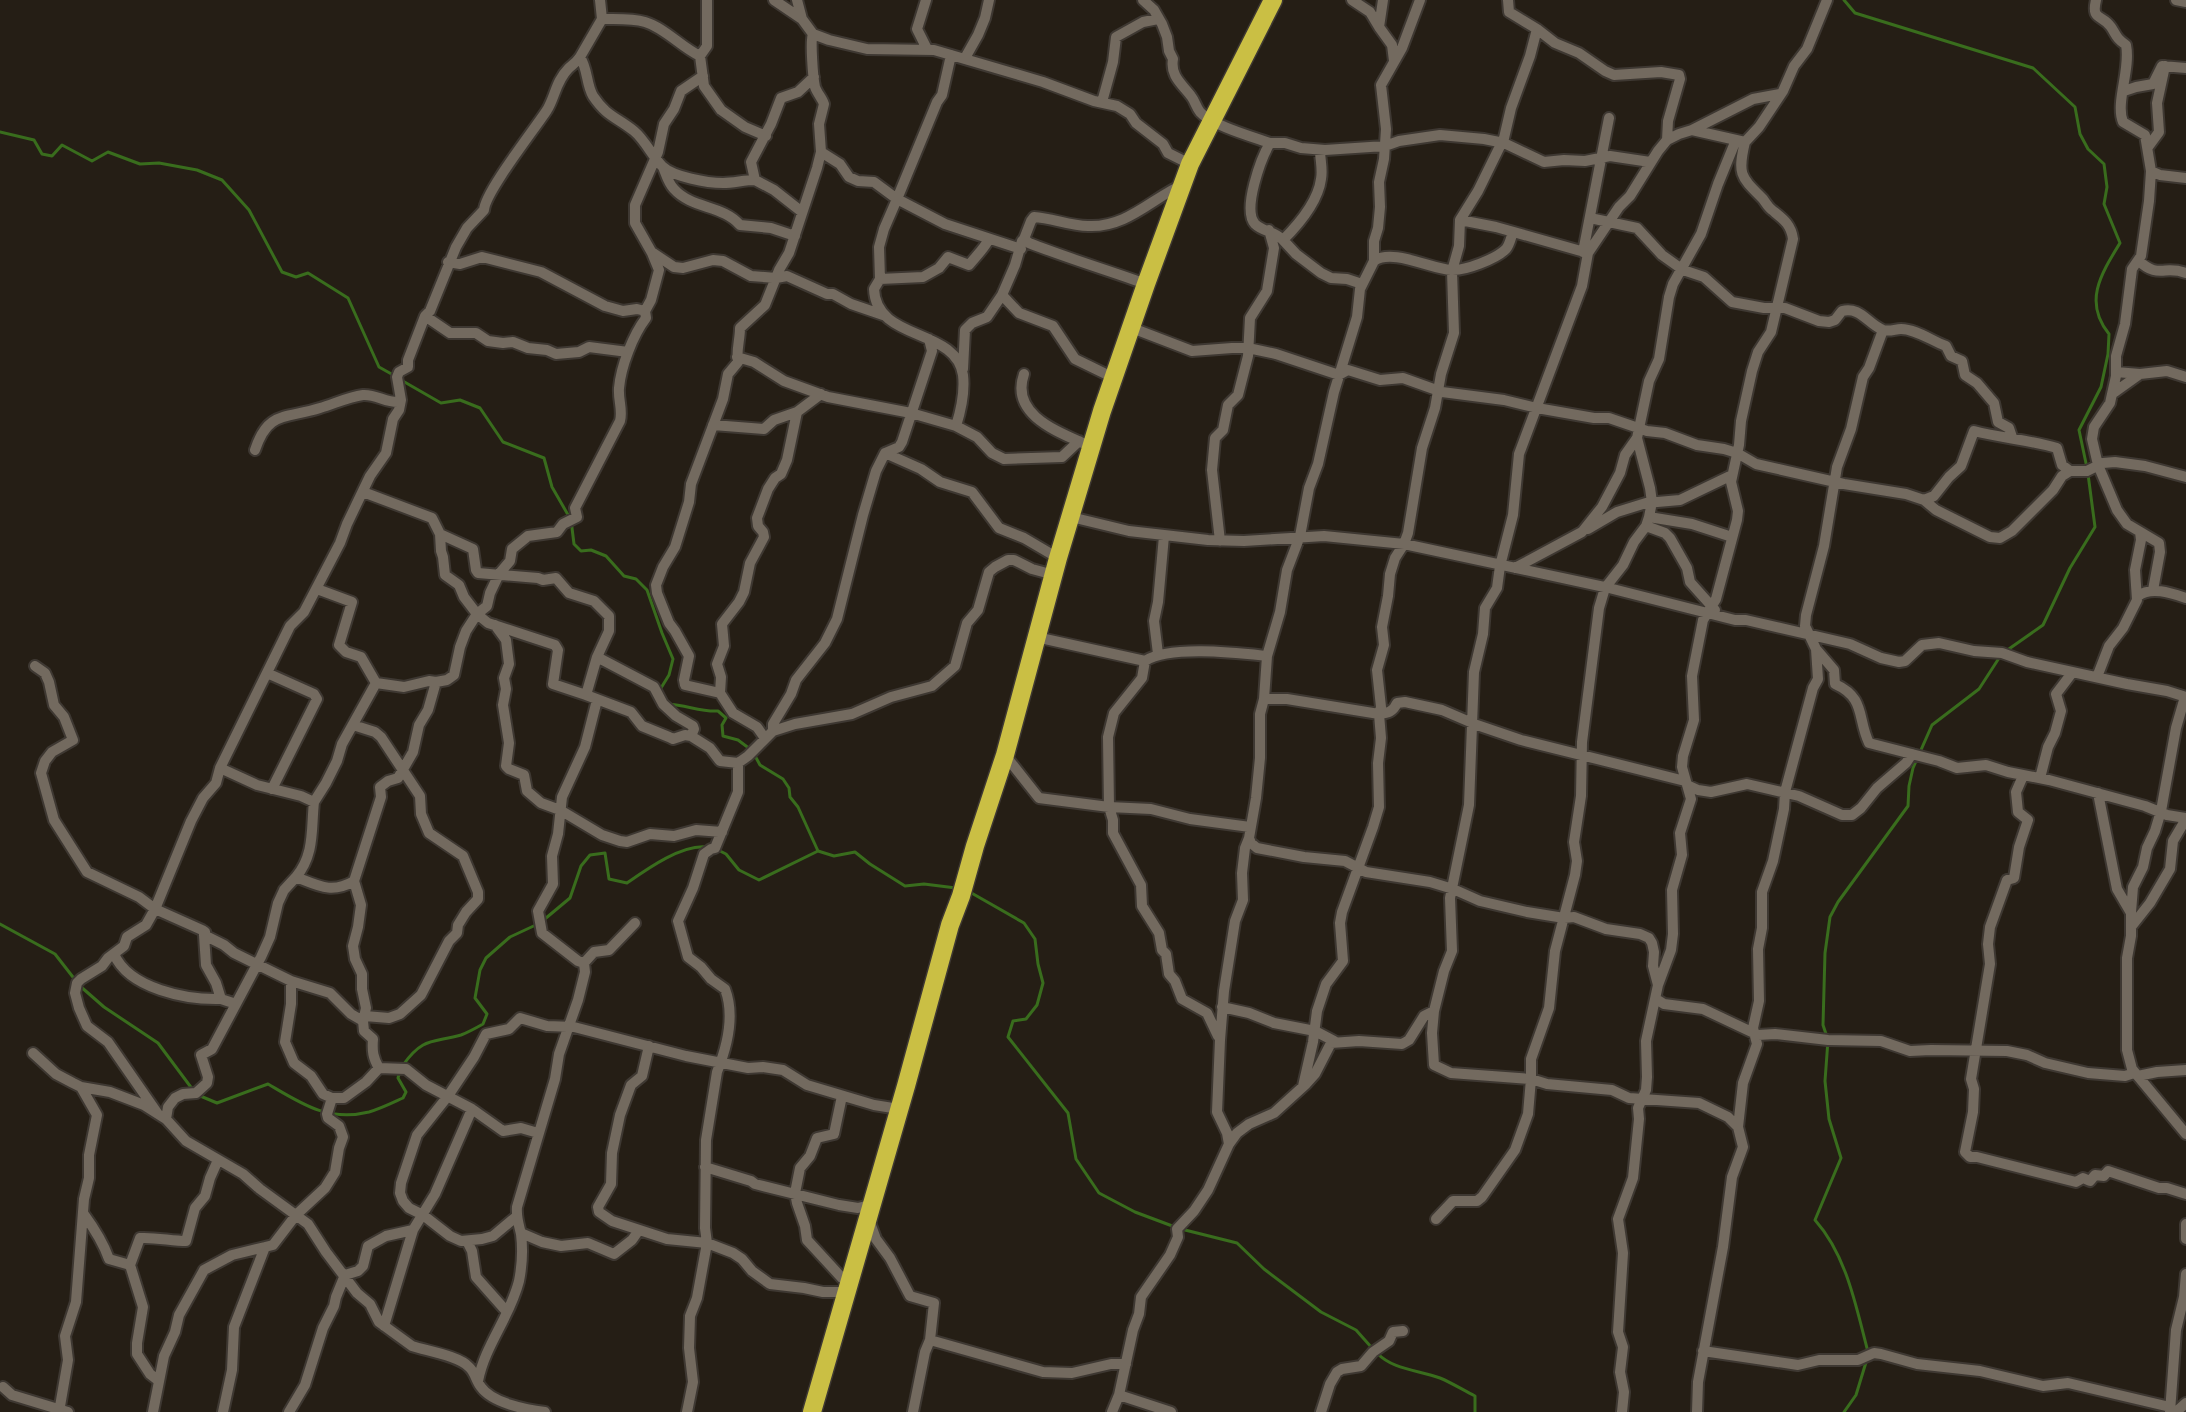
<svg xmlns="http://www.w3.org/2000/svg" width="2186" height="1412" viewBox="0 0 2186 1412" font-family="Rubik,sans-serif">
	<rect width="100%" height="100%" fill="#251e15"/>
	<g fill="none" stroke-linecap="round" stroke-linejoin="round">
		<path stroke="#396d1d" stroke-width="3" d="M1844 0 1855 13 2033 68 2075 107 2080 134 2088 149 2104 164 2107 187 2104 204 2120 243C2101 274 2083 302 2109 334L2108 354 2101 387 2079 430 2087 468
			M0 132 34 140 42 154 52 156 62 145 92 161 108 152 140 164 159 163 197 170 222 180 249 210 282 272 296 277 308 273 348 298 379 367 395 376
			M401 380 441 403 460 400 480 408 503 442 544 458 552 487 571 520 574 544 581 551 591 550 606 556 624 576 636 579 647 590 662 633 673 659 669 675 661 688V691
			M2006 651 2043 625 2070 568 2095 527 2088 474
			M668 704C687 705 700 712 718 711L726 718 722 725 723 736 738 740 750 749
			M754 754 760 765 783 779 789 788 790 797 798 807 818 851
			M716 849 726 854 739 870 759 880 818 851 834 856 855 852 870 864 905 886 924 884 956 888
			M968 891 1024 923 1035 939 1038 964 1043 983 1037 1005 1026 1019 1013 1021 1008 1037 1068 1113 1076 1159 1099 1193 1135 1212 1175 1227
			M0 924 55 954 76 981
			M80 986 104 1007 158 1043 193 1090
			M403 1065C423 1037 432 1043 461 1035 469 1032 476 1028 483 1024L487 1014 475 998 480 970 486 958 510 937 540 923 570 898 581 866 590 855 605 853 609 879 627 883C647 869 682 844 707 847
			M198 1095 217 1103 268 1084C302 1104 328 1122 369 1112 380 1109 392 1103 403 1098L406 1092 398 1078 400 1071
			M1181 1229 1237 1243 1264 1269 1321 1312 1356 1330 1372 1348
			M1868 1352C1856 1307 1847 1256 1815 1220L1841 1158 1829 1119 1825 1081 1828 1040 1823 1025 1825 953 1830 917 1838 902 1908 806 1909 786 1913 768 1932 725 1979 689 2001 655
			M1377 1353C1393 1370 1419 1370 1440 1378 1452 1383 1463 1390 1475 1396V1412
			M1844 1412 1856 1395 1867 1359"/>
		<g stroke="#3e3832" stroke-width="14">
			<path id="street" d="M600 0 602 19 580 57C588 69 586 84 593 96 607 117 617 117 634 131 645 140 652 156 662 166 673 177 708 183 723 183 734 183 744 180 755 180
				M707 0V46L700 56 704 86 721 110 745 127 766 136
				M774 0 802 19
				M797 0 802 19 813 34
				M926 0 917 29 927 49
				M1143 0 1154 10 1162 24 1167 37 1169 51 1173 59C1170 76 1182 84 1191 96 1195 101 1196 107 1200 112 1211 125 1253 137 1270 143 1261 158 1242 210 1255 224 1263 232 1275 231 1283 240
				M1352 0 1370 12 1379 27
				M1383 0 1379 27 1392 45 1394 61
				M2096 0C2091 21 2102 14 2111 27 2117 36 2116 38 2126 45 2131 69 2115 103 2123 122L2145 135 2151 171 2149 201 2141 256 2132 269 2125 324 2116 356V376L2110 403 2094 427 2092 439 2098 465 2117 510 2127 524 2159 543 2160 552 2153 590
				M2176 0 2186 2
				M602 19C616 19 632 18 645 22 665 28 681 47 700 56
				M1537 29 1555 43 1579 53 1605 71 1614 75 1661 72 1679 75 1680 79 1668 121 1667 140
				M580 57C576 63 572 65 568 69 556 81 555 97 547 110 534 130 485 192 484 210L467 228 456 247 430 311 425 316 450 333H476L488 341 503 343 513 342 528 348 547 350 556 354 579 352 589 347 628 352
				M965 58 978 35 985 18 989 0
				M2124 91 2136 87 2153 84 2162 66 2186 68
				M1102 102 1113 62 1116 37 1143 22 1158 19
				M1692 130 1753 99 1780 94
				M1745 142 1759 127 1783 91 1794 66 1807 49 1827 0
				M1270 143H1285L1301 148 1325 150 1385 146 1399 141 1440 135 1484 139 1504 143 1544 162 1564 160 1585 161 1610 156 1650 162
				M2148 147 2159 132 2157 103 2165 66
				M1320 150C1320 159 1323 170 1321 179 1318 202 1299 224 1283 240L1296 254 1321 273 1331 278 1347 279 1362 284
				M821 152 840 164 849 177 858 181 874 182 897 199 937 102 942 95 951 55
				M663 167C666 174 668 183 674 189 692 209 723 205 740 225L771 228 795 236
				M2151 171 2160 175 2186 178
				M802 212 774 190 755 180 751 162 771 124 781 98 798 92 814 77
				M1590 218 1637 228 1662 255 1683 270 1704 277 1732 302 1764 308H1785L1819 321 1829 322 1835 320 1842 311C1860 306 1868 324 1883 330 1890 332 1895 329 1901 329 1916 329 1932 341 1946 346L1951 356 1962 361 1965 375 1977 383 1994 403 1998 422 2009 428 2012 437
				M1460 220 1496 227 1588 253
				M1024 239 1029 243C1067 258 1107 270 1146 284
				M1583 252 1609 118
				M653 253 674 267 683 268 713 260 723 261 751 276 776 278 787 276 827 294H833L851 304 883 315
				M1374 261C1392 248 1431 269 1451 270 1465 271 1496 259 1506 249 1510 244 1511 237 1513 232
				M2139 261C2158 279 2165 265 2186 273
				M448 262 460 264 482 257 541 272 605 306 623 311 637 309 645 311
				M880 279 923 277 939 268 948 257 969 265C976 256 984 249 989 239
				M1132 328 1192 351 1232 348H1248L1276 354 1339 375 1348 370 1380 380 1403 378 1442 392 1504 400 1537 408 1594 418H1609L1647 431 1665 433 1697 445 1724 449 1737 453 1756 464 1844 484 1906 494 1924 500 1936 510 1990 537 2000 538 2012 531 2053 490 2062 476 2070 471H2087L2103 463 2115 462 2145 466 2186 477
				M737 357 754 362 784 381 828 397 911 413 956 426 977 437 992 453 1004 459 1062 457 1079 441
				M963 369 965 330 972 323 987 317 1002 295
				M2116 372 2140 374 2167 371 2186 377
				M1024 374C1010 414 1056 431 1085 444
				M1114 378 1075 359 1053 326 1019 313 1002 295 1015 265 1022 241 1024 239 1031 221 1034 217C1052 218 1070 226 1088 226 1127 228 1152 198 1184 184
				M2112 394 2140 374
				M713 425 764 429 774 420 797 412 821 394
				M956 426C961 410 965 392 963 375 956 327 876 342 874 289L880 279 879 247 884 229 897 199 945 224 1021 249
				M255 450C268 410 286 419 320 408 334 404 348 397 363 395 376 394 386 403 399 402
				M885 453 921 469 940 482 972 492 999 528 1024 538 1058 558
				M363 492 432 518 440 534 441 551 443 557 445 575 459 585 464 597 477 614 488 623 555 645 558 650 553 684 586 695
				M1924 500 1934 496 1949 477 1961 466 1974 431C2001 438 2030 440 2057 448L2062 465 2070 471
				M1071 517 1129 531 1208 540 1244 541 1324 536 1404 544 1609 588 1735 620H1746L1850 644 1881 658 1899 662 1905 661 1922 645 1939 643 1974 651 2002 653 2027 662 2127 684 2167 691 2186 697
				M1649 517 1692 524 1732 537
				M1646 526 1665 533 1670 538 1687 568 1690 582 1715 610
				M1588 529 1617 512 1646 503 1680 500 1732 475
				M440 534 473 549 476 570 478 573 538 578 543 580 556 578 569 593 594 601 609 616V631L597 657 586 695 631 712 642 726 669 737 673 739 685 735 691 736 710 748 720 761 738 763
				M1220 541 1212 470 1215 438 1223 430 1228 405 1238 395 1248 356 1250 318 1267 291 1274 248 1269 230
				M1515 568 1582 532 1602 507 1620 473 1625 455 1637 438 1649 381 1659 359 1669 297 1673 284 1701 234 1718 184 1736 140
				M2138 596C2151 586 2171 593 2186 598
				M495 625 506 640 509 664 504 678 506 689 503 705 509 743 506 766 509 769 524 775 527 791 541 803 560 810 602 835 620 841 627 842 650 834 674 836 696 830 722 832
				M1036 637 1145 661C1169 645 1238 653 1267 656
				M1816 649 1834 670 1835 684C1866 698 1857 718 1869 743L1939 761 1957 768 1986 765 2008 772 2049 780 2145 806 2167 815 2186 818
				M1158 654 1154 621 1158 602 1164 536
				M597 657 654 687 663 704 676 716 693 726 694 729 691 736
				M1145 661 1142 678 1114 713 1108 737 1109 807 1113 820V833L1141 885 1142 906 1159 933 1162 950 1166 954 1169 974 1175 981 1182 999 1207 1013 1218 1036
				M35 666 45 673 49 682 54 705 64 717 73 740 52 752 45 761 41 773 54 820 87 872 139 897 155 909 202 930 205 932 204 935 224 945 234 953 291 981 330 993 351 1014 363 1021 364 1031 373 1039C372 1051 373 1058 379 1068
				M267 673 314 694 317 699 272 789
				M2097 677 2109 646 2123 628 2137 600 2135 570 2141 540 2140 532
				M376 683 404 687 429 681 436 682
				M720 693 721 677 717 664 724 646 722 624 739 602 744 592 750 563 764 537 763 532 758 526 757 518 768 489 775 478 781 474 787 460 797 412
				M1264 699H1287L1379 714C1388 713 1393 712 1397 703L1405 702 1442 710 1477 725 1521 740 1685 781
				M353 725 375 732 381 737 420 796 421 814 429 833 463 856 478 892V899L466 912 458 925 457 933 449 941 421 995 400 1014 389 1018 365 1016
				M773 731V724L791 694 796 680 825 643 837 619 863 515 876 471 885 453 899 447 902 442 932 351 929 339
				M764 737 757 727 733 713 720 693 685 685 684 680 689 656 675 631 669 623 657 593 656 585 663 567 675 547 689 502 691 484 723 399 728 374 738 362C736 350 740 340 740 328L765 305 779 270 789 253 817 168 821 152 819 124 824 104C822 98 817 93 815 87 813 78 810 40 813 34L829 40 867 49 934 50 1043 82 1094 101 1117 106 1130 114 1136 123 1163 144 1168 153 1190 164
				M1005 755 1039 798 1109 807 1151 809 1190 819 1250 827
				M220 768 257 785 301 796 314 802C311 829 315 854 296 877
				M2023 776 2016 792 2018 812 2028 820 2019 847 2014 878 2007 880 1990 927 1988 944 1990 964 1971 1079 1974 1089 1973 1112 1965 1152 1970 1157H1977L2076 1182 2083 1178 2090 1181 2095 1175 2104 1176 2108 1171 2159 1188H2167L2186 1194
				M2040 778 2048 747 2055 733 2061 711 2056 694 2072 673
				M1687 785 1698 790 1711 792 1747 784 1799 796 1842 815H1852L1861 808 1877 788 1906 763 1912 754
				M2098 793 2117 889 2131 913V936L2127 958V1050L2132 1069 2186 1134
				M314 802 326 783 337 761 342 744 376 683 361 657 346 652 339 645 352 602 317 589
				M1249 838 1251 843 1257 848 1304 857 1345 861 1366 872 1430 882 1453 889 1480 901 1527 912 1564 918 1574 917 1606 929 1640 934 1649 938 1652 943 1654 952 1653 966 1658 985
				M354 881 361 905 358 927 353 946 355 959 362 974V989L366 1008 363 1021
				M2131 912 2133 887 2143 867 2147 848 2155 831 2161 811 2176 728 2185 697
				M2131 927 2150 903 2170 869 2173 841 2186 819
				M204 935 206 965 216 983 221 999 236 1004
				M114 954C129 989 187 1000 221 999
				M584 963 594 952 609 950 635 923
				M291 981V1004L285 1042 294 1063 311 1076 323 1094 332 1098H344L366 1082 379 1068 406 1069 426 1085 472 1109 503 1131 521 1128 538 1133
				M1656 999 1664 1004 1703 1009 1758 1035 1775 1034 1828 1040 1881 1041 1910 1051 1931 1050 2007 1051 2027 1055 2045 1063 2088 1073 2125 1076 2134 1073
				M1222 1007 1249 1013 1274 1023 1315 1031 1334 1041
				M649 1046 642 1076 631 1085 620 1115 612 1153 611 1184 598 1207 599 1212 612 1221 667 1239 707 1243 733 1253 742 1259 752 1271 770 1284 804 1288 823 1292H847
				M33 1053 56 1074 73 1083 81 1087 110 1092 144 1105 166 1119 186 1141 243 1174 260 1189 308 1224 326 1252 357 1293 370 1304 379 1322 412 1346C427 1351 459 1356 469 1367 475 1372 476 1381 481 1387 492 1403 527 1410 545 1412
				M2138 1076 2157 1072 2186 1070
				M1303 1086 1313 1042 1317 1011 1326 984 1343 961 1340 923 1342 912 1373 827 1379 807 1378 763 1381 738 1379 714 1381 707 1377 670 1384 645 1382 627 1388 596 1390 574 1395 558 1404 544 1408 533 1422 448 1435 408 1441 374 1454 333 1452 271 1459 246 1460 220 1478 191 1504 138 1511 108 1530 56 1537 29 1509 12 1508 0
				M842 1096 834 1134 817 1138 810 1156 800 1168 795 1193 797 1203 805 1226 807 1240 842 1278 849 1282
				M158 1114 108 1042 87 1026 79 1008 75 993 77 983 81 979 102 966 108 958 124 946 127 937 146 925 155 909 191 821 203 798 216 783 220 768 290 626 304 612 340 543 347 524 370 476 386 453 393 419 399 410 401 400 397 377 399 372 408 367V360L425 316
				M166 1119 168 1107 175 1098 183 1094 196 1093 207 1083 208 1077 201 1055 212 1049 261 957 270 937 278 903 284 890 296 877C319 886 332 894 354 881L381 797 380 787 388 781 398 778 413 752 419 725 428 710 436 682 447 680 454 675 460 647 466 631 477 614 487 606 490 593 499 574 510 561 512 549 528 536 557 532 563 524 577 517 575 508 620 421C623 410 618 400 619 388 621 366 633 335 646 318L645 311 651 300 659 270 652 253 635 223V205L658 152 664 124 674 109 681 91 703 76
				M1229 1144 1227 1133 1217 1112 1220 1040 1224 991 1235 921 1243 900 1242 873 1245 848 1249 838 1256 798 1260 758V714L1264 699 1267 656 1280 612 1287 570 1300 536 1309 488 1318 464 1334 392 1357 317 1360 289 1374 261V241L1378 228 1380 207 1379 182 1384 159 1386 129 1381 85 1402 48 1420 0
				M705 1167 751 1181 755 1184 839 1205 858 1208 870 1205
				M83 1213C94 1228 103 1242 109 1259L130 1265 143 1307 137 1343V1354L150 1374 159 1381
				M517 1216 493 1236 482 1239 461 1241 450 1236 423 1215 409 1208 403 1201 400 1193 401 1183 417 1135 448 1096 474 1057 486 1034 509 1029 520 1018 547 1026 574 1027 686 1056 748 1068 763 1067 783 1070 807 1085 874 1105 899 1109
				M1436 1219 1453 1201H1477L1482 1197 1515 1150 1528 1114 1531 1079V1059L1549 1008 1555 951 1575 875 1577 861 1574 842 1581 796 1582 742 1599 608 1605 588 1623 565 1634 542 1646 526 1649 517 1652 502 1650 488 1637 438
				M869 1220 876 1239 890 1258 910 1296 934 1303 930 1340
				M2186 1224V1239
				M521 1233 542 1242 561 1246 588 1243 614 1254 632 1240 639 1230
				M467 1241 472 1251 476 1277 507 1312
				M130 1265 140 1238C155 1237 172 1241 186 1241L195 1208 205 1196 210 1178 218 1160
				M384 1326 413 1230
				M1703 1351 1798 1365 1819 1360H1858L1874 1353 1881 1354 1917 1364 1980 1371 2043 1386 2068 1383 2170 1407
				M478 1381C485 1345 510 1317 519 1281 522 1266 523 1250 521 1234 519 1225 516 1217 517 1207L555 1079 559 1054 578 1000 585 972 584 963 578 961 542 933 538 911 553 884 552 856 558 834 562 797 585 747 597 700
				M3 1387 12 1395 68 1412
				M1119 1395 1171 1412
				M59 1412 68 1360 65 1336 76 1302 84 1199 89 1178V1155L97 1115 81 1087
				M153 1412 164 1356 175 1332 179 1315 204 1270 232 1255 265 1247
				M223 1412 232 1370 234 1327 265 1247 273 1245 296 1215 325 1188 335 1172 339 1148 343 1137 339 1126 328 1118 327 1114 332 1098
				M289 1412 305 1385 323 1328 334 1306 336 1297 345 1275 358 1271 363 1266 368 1246 386 1236 413 1230 435 1194 472 1109
				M687 1412 693 1382 689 1348 690 1316 697 1298 707 1243 705 1228 706 1140 717 1072C727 1047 735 1015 725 989L711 979 701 967 688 957 678 921 693 888 704 854 711 849 715 848 738 792V763L748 756 773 731 795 724 852 714 891 697 932 686 955 666 967 623 978 610 989 572 995 567 1008 560H1014L1032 569 1054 575
				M913 1412 925 1352 930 1340 1043 1372 1072 1373 1111 1364H1126
				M1112 1412 1119 1395 1133 1330 1139 1314 1141 1297 1170 1255 1178 1237 1177 1229 1194 1211 1208 1190 1229 1144 1237 1133 1249 1124 1274 1113 1306 1084 1315 1074 1331 1043 1359 1041 1402 1044 1409 1040 1424 1016 1434 1011
				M1321 1412 1330 1384 1337 1372 1342 1369 1361 1366 1373 1352 1389 1341 1393 1332 1403 1331
				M1622 1412 1624 1392 1620 1372 1623 1347 1618 1332 1623 1253 1618 1219 1633 1178 1639 1119 1638 1108 1646 1090 1647 1077 1646 1041 1658 985 1671 950 1673 934 1672 890 1682 855 1680 833 1691 799 1682 767 1683 756 1694 720 1692 676 1703 620 1716 599 1737 520 1738 511 1731 482 1739 445 1741 421 1752 371 1758 352 1771 332 1793 239C1791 224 1783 219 1772 210 1768 207 1766 203 1763 199 1741 177 1737 175 1745 142L1692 130 1679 134 1667 140 1658 151 1630 196 1619 207 1588 253 1582 286 1519 454 1513 515 1500 566 1497 588 1485 608 1483 634 1474 672 1469 805 1450 898 1452 951 1444 971 1434 1011 1432 1033 1434 1065 1451 1073 1531 1079 1547 1084 1612 1090 1629 1098 1699 1103 1728 1117 1738 1127
				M1697 1412 1698 1382 1723 1247 1732 1177 1743 1147 1738 1127 1743 1083 1757 1044 1753 1028 1759 1001 1758 949 1762 928V892L1773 861 1784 809 1785 792 1813 688 1818 679 1816 649 1805 626 1806 615 1824 546 1837 467 1851 429 1863 377 1869 368 1883 330
				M2170 1412 2176 1330 2184 1297 2186 1274
				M2176 1412 2186 1403"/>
		</g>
		<g stroke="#3e3832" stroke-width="21">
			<path id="highway" d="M812 1412 906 1086 950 925 961 896 975 846 1005 755 1058 558 1102 411 1146 284 1190 164 1273 0"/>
		</g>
		<use href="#street" stroke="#736a5f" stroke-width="10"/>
		<use href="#highway" stroke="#cabf44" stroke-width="18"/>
	</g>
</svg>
